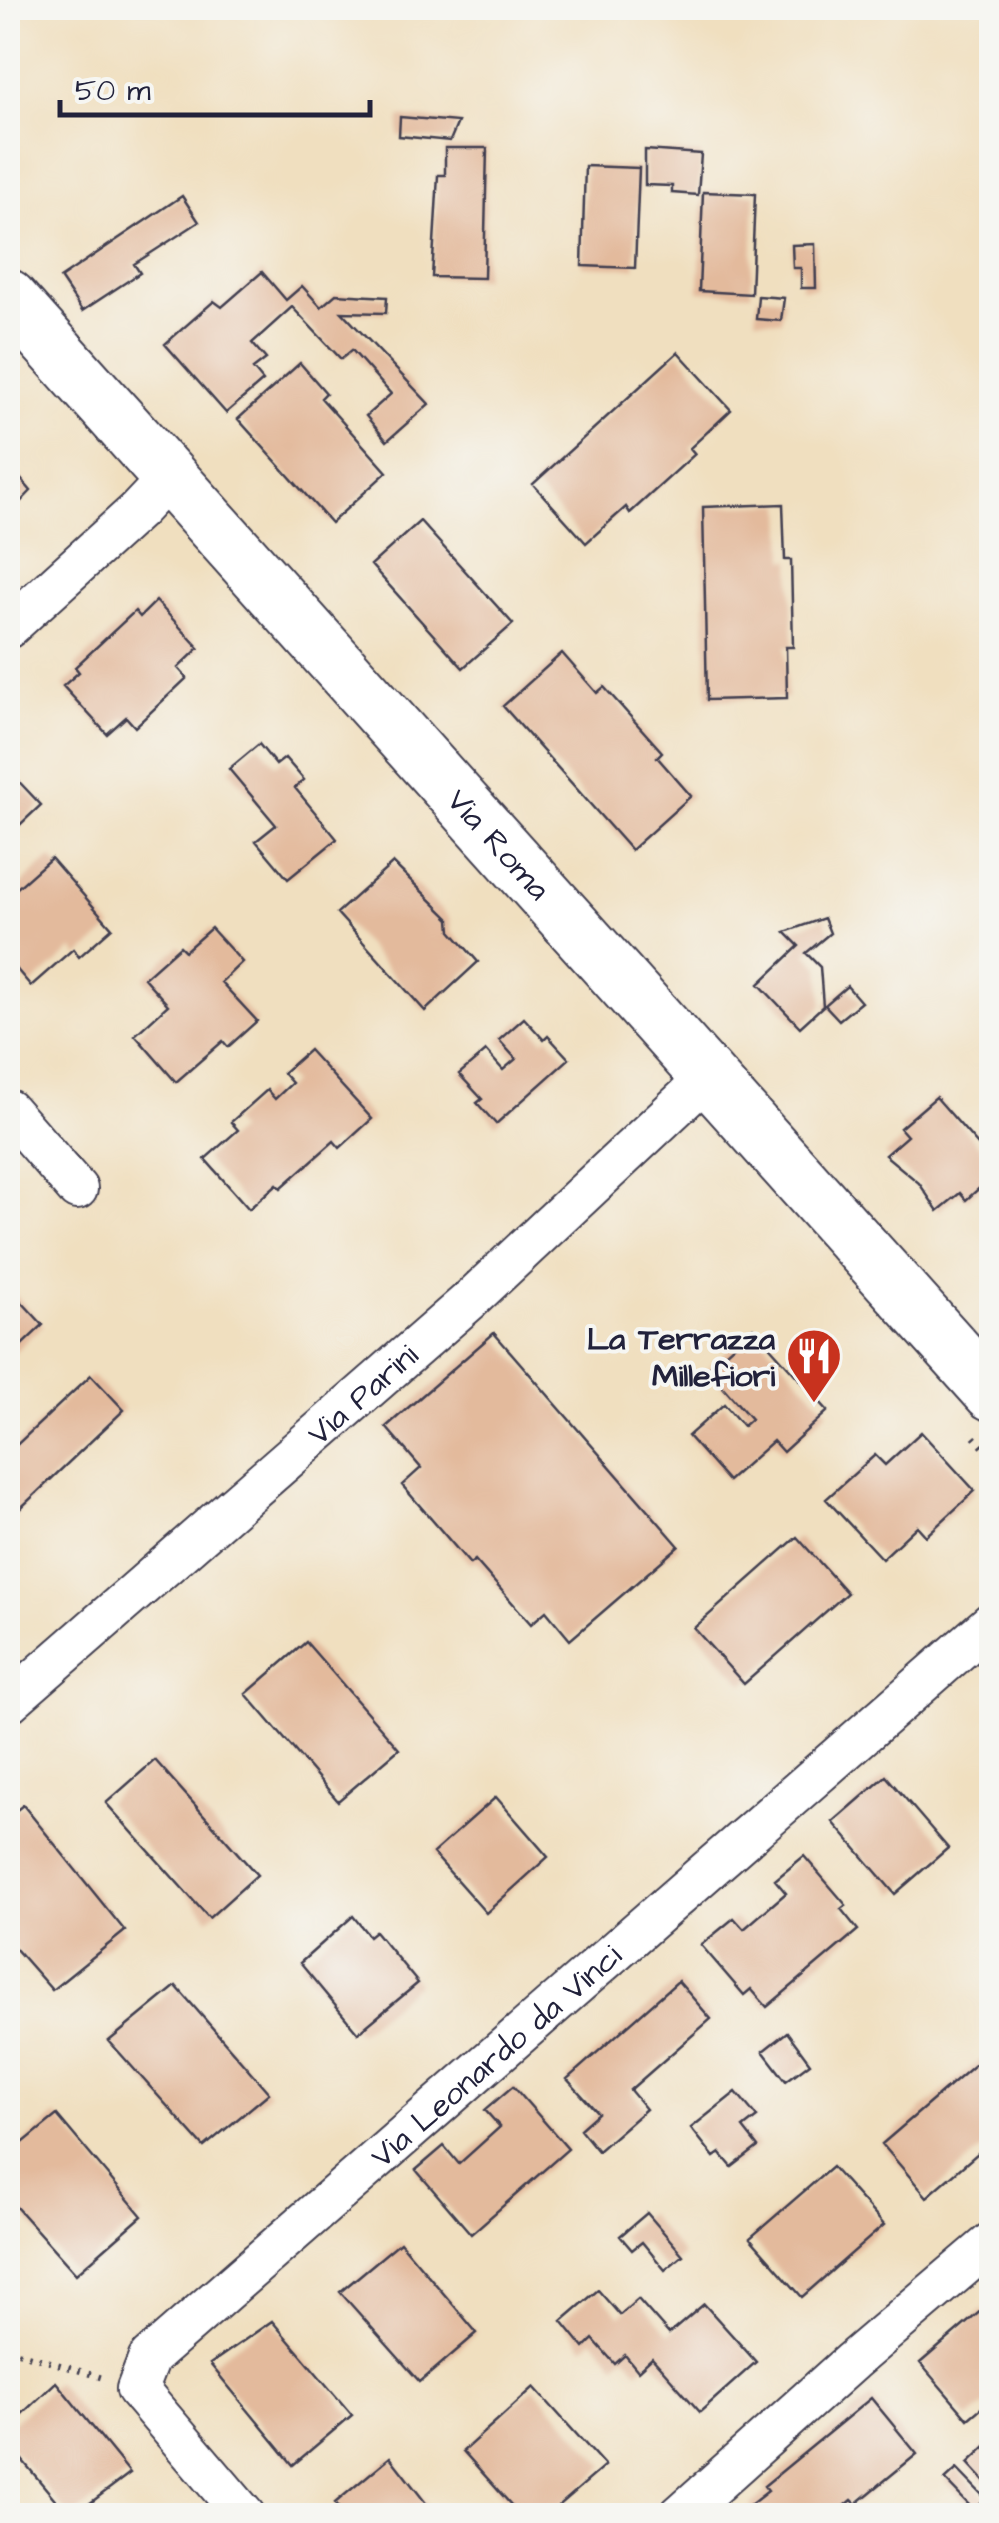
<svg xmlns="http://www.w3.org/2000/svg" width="999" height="2523" viewBox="0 0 999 2523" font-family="'Architects Daughter',sans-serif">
	<rect width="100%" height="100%" fill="#f6f6f2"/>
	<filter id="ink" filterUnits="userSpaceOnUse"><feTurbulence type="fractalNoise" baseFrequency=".01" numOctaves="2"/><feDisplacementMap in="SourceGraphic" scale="20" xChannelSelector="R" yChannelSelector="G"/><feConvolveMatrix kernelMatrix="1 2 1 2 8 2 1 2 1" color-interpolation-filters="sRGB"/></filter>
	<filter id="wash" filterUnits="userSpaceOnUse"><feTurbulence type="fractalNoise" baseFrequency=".0048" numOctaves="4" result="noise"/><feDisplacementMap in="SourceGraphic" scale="40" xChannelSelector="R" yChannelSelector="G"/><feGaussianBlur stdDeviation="2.25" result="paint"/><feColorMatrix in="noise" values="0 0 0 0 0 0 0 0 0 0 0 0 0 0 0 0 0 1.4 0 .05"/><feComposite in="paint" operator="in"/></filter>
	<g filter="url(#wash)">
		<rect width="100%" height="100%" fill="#f0dfbf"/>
		<g id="blocks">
			<path fill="#e3ba9c" d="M400 117 458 122 450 141 399 136Z
				M445 148H487L484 278 432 277 438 175H445Z
				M645 150 701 154 698 195 672 193V186L645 185Z
				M585 166 639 168 635 268 582 266Z
				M703 192 755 194 751 294 699 291Z
				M182 196 199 222 134 264 140 273 82 311 60 278Z
				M815 244 816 288H801V268H793L792 245Z
				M262 272 286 300 302 286 321 307 336 294 387 297 386 313 342 312 429 404 387 441 366 416 391 394 352 350 341 359 292 307 252 343 266 359 253 369 263 381 226 413 165 344 214 301 222 307Z
				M758 296 784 298 781 321 756 319Z
				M678 352 731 410 690 448 695 454 630 513 626 507 586 543 533 484Z
				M300 363 326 393 321 398 387 472 331 523 238 419Z
				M8 464 31 491 8 515Z
				M783 504 785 560H791L793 647H786L787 698 707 700 703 507Z
				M420 521 513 624 463 668 371 565Z
				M156 601 199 648 178 668 187 678 135 727 126 717 107 734 63 686 79 672 75 667 135 611 140 617Z
				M562 653 597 693 604 687 662 752 657 757 691 796 631 850 503 706Z
				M259 744 276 765 285 758 304 780 295 788 337 839 288 879 256 841 276 825 229 769Z
				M8 770 41 805 8 836Z
				M51 858 112 928 79 957 73 949 31 986 8 959V896Z
				M393 863 450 919 451 931 478 962 425 1011 337 913Z
				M824 918 830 933 806 953 820 967 823 1006 800 1027 759 984 799 946 785 932Z
				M211 928 242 962 221 982 257 1021 228 1047 223 1041 176 1082 135 1035 168 1005 144 978 180 946 185 951Z
				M847 986 861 1002 839 1020 825 1005Z
				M524 1018 544 1040 548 1036 569 1059 496 1124 477 1103 482 1099 459 1074 486 1051 503 1070 516 1059 499 1040Z
				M309 1050 372 1119 340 1148 334 1141 281 1188 277 1184 249 1209 205 1159 238 1130 231 1122 267 1090 275 1099 292 1083 283 1073Z
				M936 1097 992 1161V1177L966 1200 960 1193 938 1211 919 1183 885 1155 907 1136 900 1128Z
				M8 1287 43 1325 8 1358Z
				M753 1328 828 1411 783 1452 773 1441 728 1481 688 1436 724 1404 743 1426 751 1419 707 1369Z
				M494 1333 679 1546 570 1640 546 1611 531 1624 475 1560 470 1564 402 1485 421 1468 386 1427Z
				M91 1375 124 1410 8 1520V1453Z
				M921 1432 975 1491 926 1536 917 1526 882 1559 826 1499 875 1455 885 1465Z
				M797 1537 847 1593 744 1684 694 1628Z
				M306 1642 399 1749 338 1801 246 1694Z
				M155 1760 257 1875 209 1918 106 1803Z
				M886 1776 948 1848 895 1894 833 1822Z
				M496 1797 548 1857 486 1913 433 1853Z
				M23 1805 125 1931 52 1990 8 1940V1817Z
				M804 1856 846 1905 841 1909 858 1930 767 2007 751 1989 744 1995 701 1945 734 1918 744 1929 786 1893 775 1880Z
				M353 1916 369 1936 375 1931 418 1983 358 2033 300 1963Z
				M678 1981 711 2019 630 2090 646 2109 598 2151 580 2129 598 2113 567 2079Z
				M176 1986 269 2093 204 2147 109 2041Z
				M787 2032 810 2063 786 2081 763 2051Z
				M981 2059 992 2071V2141L927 2197 882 2144Z
				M513 2086 568 2149 471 2234 416 2170 444 2146 459 2164 500 2127 485 2110Z
				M736 2092 757 2117 743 2128 758 2147 732 2167 720 2153 714 2157 691 2128Z
				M57 2115 142 2216 76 2274 8 2198V2155Z
				M832 2167 884 2225 802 2297 750 2238Z
				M647 2213 683 2255 665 2270 642 2242 632 2250 620 2236Z
				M400 2242 477 2333 420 2382 340 2292Z
				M598 2290 620 2315 638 2299 669 2334 704 2304 756 2362 700 2412 652 2358 638 2371 625 2355 615 2364 593 2339 584 2348 562 2321Z
				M983 2309 992 2319V2399L968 2419 920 2363Z
				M272 2321 352 2415 293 2465 210 2364Z
				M56 2382 130 2473 73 2516H69L8 2443V2427Z
				M534 2387 605 2466 547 2516H521L463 2451Z
				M871 2398 917 2454 856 2504 852 2500 833 2516H758L750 2505 768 2491 764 2486Z
				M986 2446 992 2452V2489L968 2463Z
				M390 2457 436 2516H345L335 2503Z
				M957 2469 986 2499 974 2510 945 2480Z"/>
		</g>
	</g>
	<g filter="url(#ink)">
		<use href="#blocks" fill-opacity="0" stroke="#413e4f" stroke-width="2.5"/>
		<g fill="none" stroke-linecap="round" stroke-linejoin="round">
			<g stroke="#413e4f" stroke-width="44">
				<g id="minor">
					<path d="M8 628 138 510 171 475"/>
					<path d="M8 1110 77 1189"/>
					<path id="s1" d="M8 1703 469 1301 707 1078"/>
					<path id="s2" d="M245 2516 137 2389 149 2358 992 1622"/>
					<path d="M679 2516 852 2361 992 2242"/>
				</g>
			</g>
			<g stroke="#413e4f" stroke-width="59">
				<g id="secondary">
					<path id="s3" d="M8 297 992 1393"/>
				</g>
			</g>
			<path stroke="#413e4f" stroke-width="6" stroke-dasharray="2.5 8" stroke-linecap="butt" d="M974 1437 992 1457
				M8 2349 103 2378"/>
			<use href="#minor" stroke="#fff" stroke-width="40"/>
			<use href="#secondary" stroke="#fff" stroke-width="55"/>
		</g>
	</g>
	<defs>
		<g id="restaurant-pin" transform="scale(2.875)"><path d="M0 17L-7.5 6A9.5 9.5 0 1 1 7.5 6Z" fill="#c8321e" stroke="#f6f6f2"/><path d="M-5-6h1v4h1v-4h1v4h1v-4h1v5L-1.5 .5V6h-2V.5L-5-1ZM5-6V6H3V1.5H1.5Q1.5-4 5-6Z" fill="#fff"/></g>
	</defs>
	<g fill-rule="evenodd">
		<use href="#restaurant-pin" x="814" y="1356"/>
	</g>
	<g text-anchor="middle" stroke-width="8" stroke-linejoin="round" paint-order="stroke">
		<g font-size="32" fill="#22223b" stroke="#f6f6f2">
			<text dy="11" stroke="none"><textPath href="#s3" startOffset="735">Via Roma</textPath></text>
			<text dy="11" stroke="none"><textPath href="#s1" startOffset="470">Via Parini</textPath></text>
			<text dy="11" stroke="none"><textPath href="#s2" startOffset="660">Via Leonardo da Vinci</textPath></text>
		</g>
		<g font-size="32" font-weight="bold" fill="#22223b" stroke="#f6f6f2" text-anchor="end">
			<text x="775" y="1349">La Terrazza<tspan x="775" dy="37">Millefiori</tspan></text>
		</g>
	</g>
	<rect width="999" height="2523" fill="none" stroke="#f6f6f2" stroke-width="40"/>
	<path d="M60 100v15h310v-15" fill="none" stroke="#22223b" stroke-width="5"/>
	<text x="75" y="100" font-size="30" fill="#22223b" stroke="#f6f6f2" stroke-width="8" paint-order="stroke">50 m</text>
</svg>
